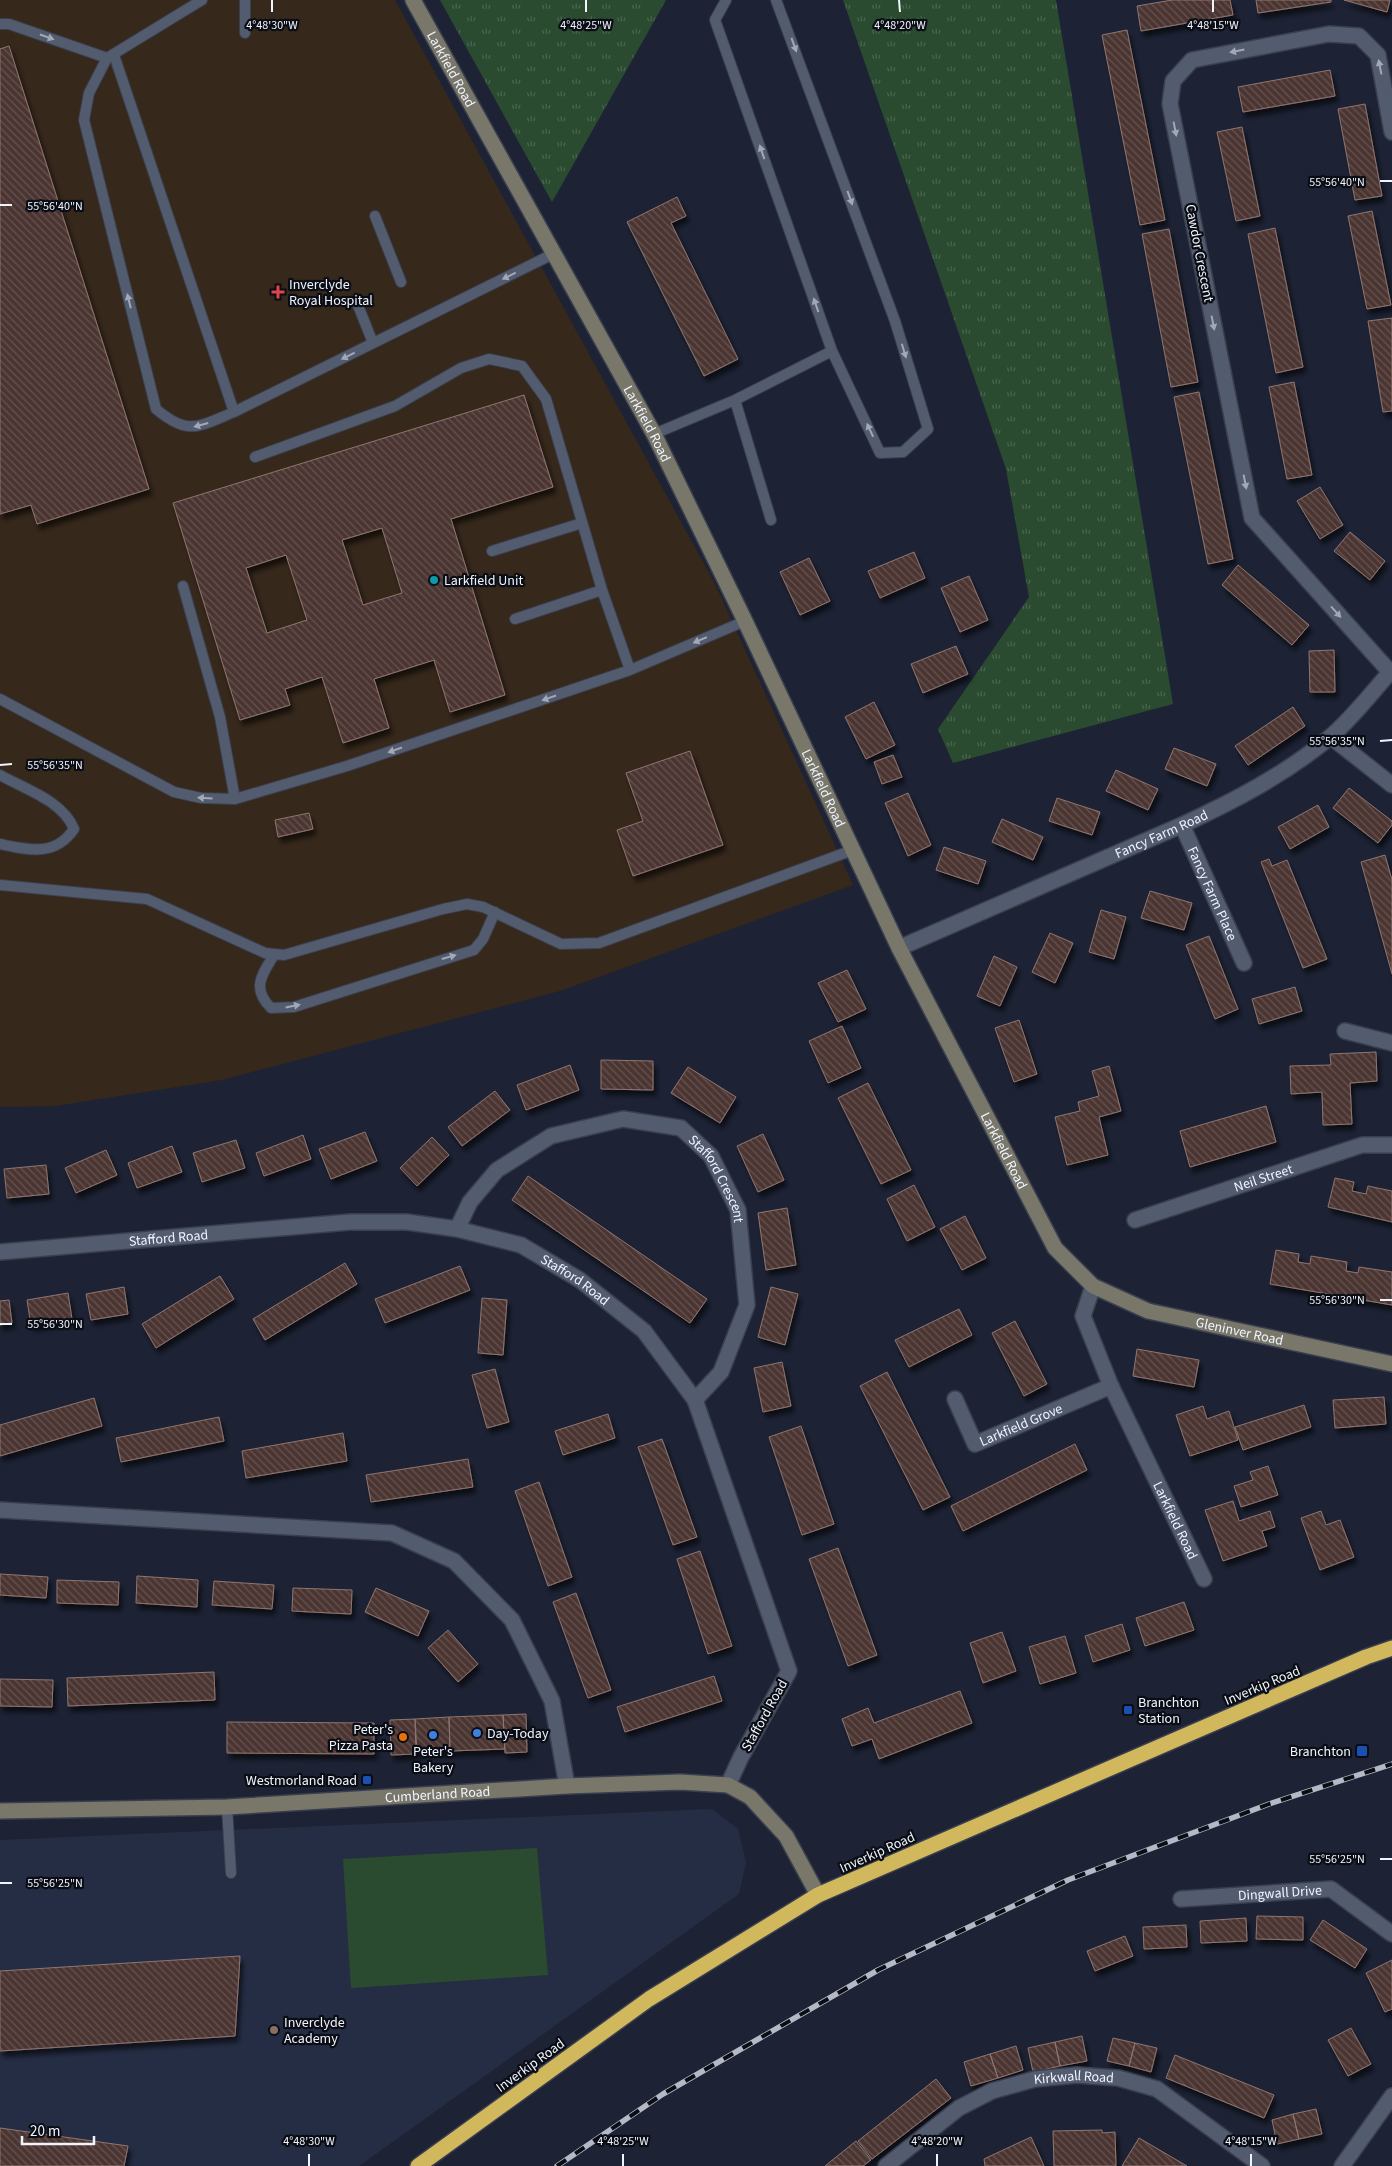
<svg xmlns="http://www.w3.org/2000/svg" width="1392" height="2166" viewBox="0 0 1392 2166" font-family="'Source Sans 3',sans-serif">
	<defs>
		<pattern id="park-tufts" width="24" height="20" patternUnits="userSpaceOnUse" patternTransform="scale(1.25)"><rect width="24" height="20" fill="#2a4b30"/><path d="M3 7l-1-3M5 7V3M7 7l1-3M15 17l-1-3M17 17v-4M19 17l1-3" fill="none" stroke="#49664f"/></pattern>
		<pattern id="building-back-hatch" width="6" height="6" patternUnits="userSpaceOnUse" patternTransform="scale(1.25)"><rect width="6" height="6" fill="#4c3531"/><path d="M-1 5l2 2M0 0l6 6M5-1l2 2" fill="none" stroke="#665350"/></pattern>
		<filter id="shadow"><feDropShadow dx="3" dy="5.5" stdDeviation="2.5" flood-color="#0009"/></filter>
	</defs>
	<rect width="100%" height="100%" fill="#1d2335"/>
	<path fill="#252d44" d="M712 1809 738 1829 746 1862 739 1894 359 2166H0V1840Z"/>
	<path fill="#36281b" d="M0 0H395L715 584 853 885 560 991 222 1080 55 1106 0 1107Z"/>
	<path fill="#2a4b30" d="M537 1848 548 1975 351 1988 343 1859Z"/>
	<path fill="url(#park-tufts)" d="M440 0H666L552 202Z
		M843 0H1056L1173 704 953 763 938 729 1029 597 1006 469Z"/>
	<path fill="url(#building-back-hatch)" stroke="#907570" fill-rule="evenodd" filter="url(#shadow)" d="M1172 0H1230L1233 15 1141 31 1137 6Z
		M1256 0H1331V2L1258 13Z
		M1344 0H1390L1387 12Z
		M1127 30 1165 220 1140 225 1102 35Z
		M9 46 149 489 37 524 31 505 0 514V49Z
		M1330 70 1335 96 1243 112 1238 87Z
		M1365 104 1382 196 1355 200 1338 109Z
		M1242 127 1260 216 1236 221 1217 132Z
		M677 197 686 216 671 223 738 359 704 376 627 222Z
		M1372 211 1391 305 1367 309 1348 216Z
		M1275 228 1303 367 1276 373 1248 234Z
		M1169 229 1198 382 1171 387 1142 234Z
		M1392 318V411L1383 412 1368 321Z
		M1294 382 1312 475 1287 479 1269 387Z
		M1199 392 1233 559 1208 564 1174 397Z
		M524 395 553 487 451 519 505 695 450 712 434 660 374 679 389 728 343 743 322 677 285 689 290 705 240 720 173 503ZM382 528 402 593 363 605 342 540ZM286 555 307 620 267 633 246 568Z
		M1320 487 1343 525 1320 539 1297 501Z
		M1350 532 1385 561 1370 580 1334 551Z
		M914 552 925 578 880 598 868 571Z
		M809 558 830 601 800 615 780 572Z
		M1238 565 1309 625 1292 645 1222 585Z
		M969 576 988 620 960 632 941 588Z
		M956 646 968 674 923 693 911 664Z
		M1334 650 1335 692H1310L1309 651Z
		M874 702 895 745 866 759 845 717Z
		M1293 707 1305 726 1248 765 1235 746Z
		M1174 748 1216 764 1207 786 1165 769Z
		M690 751 723 845 633 876 617 830 643 821 626 773Z
		M893 755 902 777 882 784 874 762Z
		M1116 770 1158 789 1148 810 1106 791Z
		M1349 788 1392 821V825L1378 843 1333 808Z
		M908 793 931 845 908 856 885 803Z
		M1057 798 1100 812 1092 835 1049 821Z
		M1318 805 1329 827 1290 849 1278 827Z
		M309 813 313 829 278 837 275 820Z
		M1002 819 1043 837 1033 860 992 842Z
		M944 847 986 861 978 884 936 870Z
		M1385 855 1392 880V974L1361 862Z
		M1269 859 1272 866 1287 860 1327 959 1303 968 1261 862Z
		M1150 891 1192 903 1184 930 1141 918Z
		M1101 910 1126 917 1114 959 1089 952Z
		M1050 933 1073 943 1055 983 1032 972Z
		M1209 936 1238 1009 1215 1019 1186 945Z
		M994 956 1017 967 1000 1006 977 996Z
		M847 970 866 1009 838 1022 818 983Z
		M1295 987 1302 1011 1259 1024 1252 999Z
		M1019 1020 1037 1074 1014 1082 995 1028Z
		M842 1026 861 1068 828 1083 809 1041Z
		M1376 1052 1377 1081 1350 1083 1352 1124 1323 1125 1322 1092 1291 1094 1290 1066 1331 1065 1330 1054Z
		M601 1060 653 1061V1090L601 1089Z
		M570 1065 579 1090 526 1110 517 1085Z
		M1109 1066 1121 1111 1099 1117 1108 1155 1067 1165 1055 1117 1080 1111 1078 1102 1099 1096 1092 1071Z
		M688 1067 736 1097 720 1123 671 1093Z
		M868 1083 911 1170 881 1184 838 1098Z
		M495 1091 510 1110 462 1146 448 1127Z
		M1266 1106 1276 1142 1190 1167 1180 1131Z
		M365 1132 377 1161 331 1179 319 1149Z
		M763 1134 784 1180 758 1192 737 1146Z
		M303 1135 311 1159 264 1176 256 1153Z
		M432 1137 449 1155 417 1186 400 1168Z
		M236 1140 245 1168 202 1182 193 1153Z
		M172 1146 182 1172 137 1188 128 1163Z
		M106 1150 117 1175 76 1193 65 1168Z
		M46 1165 49 1194 7 1198 4 1169Z
		M528 1176 707 1299 690 1323 512 1200Z
		M1335 1178 1354 1182 1352 1191 1366 1194 1368 1186 1392 1191V1222L1328 1207Z
		M914 1185 935 1227 907 1241 887 1199Z
		M787 1208 796 1265 766 1270 758 1213Z
		M965 1216 986 1258 962 1270 940 1229Z
		M1276 1250 1299 1254 1298 1262 1310 1264 1311 1256 1347 1262 1346 1271 1358 1273 1359 1267 1392 1272V1305L1270 1284Z
		M345 1263 357 1284 265 1340 253 1319Z
		M460 1266 470 1290 385 1323 375 1299Z
		M220 1276 234 1299 156 1348 142 1324Z
		M124 1287 128 1314 91 1320 86 1294Z
		M771 1287 798 1294 785 1345 758 1337Z
		M68 1293 72 1319 31 1326 27 1300Z
		M482 1298 507 1300 503 1355 478 1353Z
		M9 1300 12 1323 0 1325V1301Z
		M959 1309 972 1335 909 1367 895 1340Z
		M1015 1321 1047 1384 1024 1396 992 1333Z
		M1137 1349 1199 1360 1194 1387 1133 1376Z
		M782 1362 791 1406 763 1412 754 1368Z
		M495 1369 509 1422 487 1428 472 1375Z
		M887 1372 950 1497 923 1510 860 1386Z
		M1384 1397 1386 1424 1335 1428 1333 1400Z
		M94 1398 102 1426 0 1456V1425Z
		M1304 1405 1311 1427 1243 1450 1235 1427Z
		M1203 1406 1207 1419 1229 1411 1238 1440 1190 1456 1176 1415Z
		M608 1414 615 1438 563 1455 555 1431Z
		M219 1417 224 1441 121 1462 116 1438Z
		M801 1426 834 1524 802 1535 769 1437Z
		M343 1433 347 1461 246 1478 242 1451Z
		M662 1439 697 1537 673 1545 638 1447Z
		M1075 1444 1087 1470 963 1531 951 1506Z
		M468 1459 473 1487 371 1502 366 1475Z
		M1268 1466 1278 1495 1241 1507 1234 1486 1253 1480 1250 1472Z
		M539 1482 572 1577 548 1586 515 1491Z
		M1233 1501 1239 1521 1270 1511 1275 1527 1262 1531 1267 1546 1223 1561 1205 1510Z
		M1321 1511 1326 1525 1340 1520 1354 1557 1320 1570 1301 1518Z
		M838 1548 877 1655 848 1666 809 1559Z
		M700 1551 732 1646 708 1654 677 1559Z
		M0 1574 48 1577 46 1598 0 1595Z
		M137 1576 198 1580 197 1607 136 1603Z
		M57 1580 119 1582 118 1605 57 1603Z
		M214 1581 274 1585 272 1609 212 1605Z
		M293 1588 352 1590 351 1614 292 1611Z
		M376 1588 429 1611 418 1636 365 1612Z
		M576 1593 611 1690 588 1698 553 1602Z
		M1184 1602 1194 1630 1145 1646 1136 1618Z
		M1122 1624 1130 1650 1093 1662 1085 1636Z
		M448 1630 478 1664 458 1682 428 1648Z
		M1002 1632 1016 1671 983 1683 970 1643Z
		M1065 1636 1076 1673 1040 1684 1029 1647Z
		M214 1672 215 1700 68 1706 67 1678Z
		M714 1676 722 1701 625 1732 617 1707Z
		M0 1679 53 1680 52 1707 0 1706Z
		M960 1691 972 1723 879 1759 872 1739 852 1746 842 1719 868 1708 874 1723Z
		M526 1714 527 1752 505 1753 503 1715Z
		M503 1715 505 1749 450 1751 449 1717Z
		M449 1717 450 1751 417 1752 415 1719Z
		M415 1719 416 1754 391 1755 390 1720Z
		M227 1722 374 1723V1754L227 1753Z
		M1257 1916 1303 1917V1940L1256 1939Z
		M1246 1918 1247 1941 1201 1943 1200 1921Z
		M1323 1920 1367 1949 1355 1968 1310 1940Z
		M1186 1925 1187 1947 1144 1949 1143 1927Z
		M1125 1936 1133 1956 1095 1971 1087 1951Z
		M240 1956 235 2036 0 2051V1971Z
		M1392 1960V2009L1385 2012 1366 1973Z
		M1351 2028 1371 2064 1348 2076 1328 2040Z
		M1082 2036 1087 2061 1060 2066 1055 2042Z
		M1113 2038 1135 2043 1129 2066 1107 2061Z
		M1055 2042 1060 2066 1033 2072 1028 2048Z
		M1135 2043 1157 2048 1151 2072 1129 2066Z
		M1016 2046 1023 2070 998 2078 990 2054Z
		M990 2054 998 2078 971 2086 964 2062Z
		M1175 2055 1274 2095 1264 2118 1166 2078Z
		M936 2079 951 2098 872 2159 858 2141Z
		M1316 2109 1322 2134 1299 2139 1293 2114Z
		M1293 2114 1299 2139 1277 2144 1272 2120Z
		M0 2128 128 2146 124 2166H0Z
		M1102 2130V2133L1115 2132 1116 2166H1054L1053 2131Z
		M1031 2137 1044 2166H985L984 2159Z
		M1139 2138 1187 2166H1122Z
		M856 2141 871 2160 863 2166H825Z"/>
	<g fill="none" stroke-linecap="round" stroke-linejoin="round">
		<g stroke="#3a3f4e" stroke-width="12">
			<path id="lane" d="M245 0V33
				M726 0 715 20 832 351 880 453 903 452 928 429 895 321 776 0
				M0 24H9L107 58 202 0
				M114 55 234 412
				M107 58 89 93 84 120 156 409C188 436 198 427 234 412L553 254
				M375 216 401 282
				M357 303 373 343
				M735 400 771 520
				M654 434 735 400 832 351
				M255 457 395 406 461 368 489 359 522 366 546 399 602 590 630 670
				M492 551 582 523
				M183 586 220 717 235 799
				M515 619 602 590
				M0 699 174 792 201 798 235 799 347 766 630 670 745 621
				M0 775C25 789 63 801 74 829 55 857 29 850 0 844
				M0 885 147 899 265 953 284 955 443 909 467 904 483 907 561 944 599 943 853 850
				M274 955C262 975 251 988 271 1008L294 1007 474 950 483 939 495 912
				M227 1807 231 1873"/>
		</g>
		<g stroke="#3a3f4e" stroke-width="18">
			<g id="street">
				<path d="M1390 672 1252 518 1170 104 1173 81 1192 60 1329 34 1359 36 1378 55 1392 132"/>
				<path d="M1331 737 1392 785"/>
				<path id="s1" d="M1182 825 1244 963"/>
				<path id="s2" d="M899 948 1182 825C1234 801 1284 775 1329 738 1352 719 1372 692 1392 670"/>
				<path d="M1345 1031 1392 1043"/>
				<path id="s3" d="M1135 1220 1362 1145H1392"/>
				<path id="s4" d="M457 1229 470 1202 497 1170 551 1136 623 1119 681 1128 711 1156 738 1210 747 1305 721 1372 695 1400"/>
				<path id="s5" d="M0 1252 350 1222H407L457 1229 521 1245 580 1280 644 1331 695 1400 789 1671 741 1757 728 1785"/>
				<path id="s6" d="M1093 1286 1083 1316 1111 1386 1204 1579"/>
				<path id="s7" d="M955 1399 975 1444 1111 1386"/>
				<path d="M0 1510 392 1533 454 1561 512 1620 552 1701 567 1786"/>
				<path id="s8" d="M1181 1899 1331 1889 1392 1934"/>
				<path id="s9" d="M886 2166 959 2108 992 2091 1035 2079 1077 2075 1118 2078 1157 2089 1262 2166"/>
				<path d="M1342 2166 1392 2096"/>
			</g>
		</g>
		<g stroke="#3a3f4e" stroke-width="18">
			<g id="secondary">
				<path id="s10" d="M413 0 654 434 745 621 899 948 1055 1248 1093 1286 1148 1311 1392 1364"/>
				<path id="s11" d="M0 1811 227 1807 567 1786 680 1782 728 1785 750 1797 786 1836 818 1895"/>
			</g>
		</g>
		<g stroke="#3a3f4e" stroke-width="18">
			<path id="highway" d="M418 2166 649 1999 818 1895 1366 1657 1392 1648"/>
		</g>
		<use href="#lane" stroke="#535b6f" stroke-width="10"/>
		<use href="#street" stroke="#535b6f" stroke-width="15"/>
		<use href="#secondary" stroke="#79776a" stroke-width="15"/>
		<use href="#highway" stroke="#d2b85d" stroke-width="15"/>
		<g stroke="#b5b9c6" stroke-width="5.5">
			<path id="rail" d="M557 2166 663 2094 878 1970 1068 1880 1269 1804 1392 1764"/>
		</g>
		<use href="#rail" stroke="#0a0d14" stroke-width="4" stroke-dasharray="11" stroke-linecap="butt"/>
	</g>
	<defs><path id="oneway-solid" d="M-6-.8H1V-3.2L6.5 0L1 3.2V.8H-6Z" transform="scale(1.25)"/></defs>
	<g fill="#a2a8b6">
		<use href="#oneway-solid" transform="translate(47 37) rotate(19)"/>
		<use href="#oneway-solid" transform="translate(794 45) rotate(70)"/>
		<use href="#oneway-solid" transform="translate(1237 51) rotate(169)"/>
		<use href="#oneway-solid" transform="translate(1380 67) rotate(-101)"/>
		<use href="#oneway-solid" transform="translate(1175 129) rotate(79)"/>
		<use href="#oneway-solid" transform="translate(762 152) rotate(-109)"/>
		<use href="#oneway-solid" transform="translate(850 198) rotate(70)"/>
		<use href="#oneway-solid" transform="translate(509 276) rotate(154)"/>
		<use href="#oneway-solid" transform="translate(129 301) rotate(-104)"/>
		<use href="#oneway-solid" transform="translate(816 305) rotate(-109)"/>
		<use href="#oneway-solid" transform="translate(1213 323) rotate(79)"/>
		<use href="#oneway-solid" transform="translate(904 351) rotate(73)"/>
		<use href="#oneway-solid" transform="translate(348 356) rotate(154)"/>
		<use href="#oneway-solid" transform="translate(201 425) rotate(165)"/>
		<use href="#oneway-solid" transform="translate(870 430) rotate(-115)"/>
		<use href="#oneway-solid" transform="translate(1245 482) rotate(79)"/>
		<use href="#oneway-solid" transform="translate(1336 612) rotate(48)"/>
		<use href="#oneway-solid" transform="translate(700 640) rotate(157)"/>
		<use href="#oneway-solid" transform="translate(549 698) rotate(161)"/>
		<use href="#oneway-solid" transform="translate(395 750) rotate(161)"/>
		<use href="#oneway-solid" transform="translate(205 798) rotate(-176)"/>
		<use href="#oneway-solid" transform="translate(449 957) rotate(-16)"/>
		<use href="#oneway-solid" transform="translate(293 1006) rotate(-11)"/>
	</g>
	<path fill="none" stroke="#f0f4fe" stroke-width="2" d="M272 0V12M586 0V12M899 0 900 12M1213 0V12M1380 181H1392M0 205H12M1380 741 1392 740M0 765 12 764M1380 1300H1392M0 1324H12M1380 1859H1392M0 1883H12M309 2154V2166M623 2154V2166M937 2154V2166M1251 2154V2166"/>
	<path fill="#e0444e" stroke="#0a0d14" stroke-width="2" d="M275.5 284.5h5v5h5v5h-5v5h-5v-5h-5v-5h5z"/>
	<circle fill="#0f9aa8" stroke="#0a0d14" stroke-width="2" cx="434" cy="580" r="5"/>
	<g fill="#1a4fb4" stroke="#0a0d14" stroke-width="2">
		<rect x="1123" y="1705" width="10" height="10" rx="2.5"/>
		<rect x="1356" y="1745" width="12" height="12" rx="2.5"/>
		<rect x="362" y="1775" width="10" height="10" rx="2.5"/>
	</g>
	<g fill="#3f7fe0" stroke="#0a0d14" stroke-width="2">
		<circle cx="477" cy="1733" r="5"/>
		<circle cx="433" cy="1735" r="5"/>
	</g>
	<circle fill="#e8710a" stroke="#0a0d14" stroke-width="2" cx="403" cy="1737" r="5"/>
	<circle fill="#8d6e63" stroke="#0a0d14" stroke-width="2" cx="274" cy="2030" r="5"/>
	<g text-anchor="middle" stroke-width="4.5" stroke-linejoin="round" paint-order="stroke">
		<g font-size="14" fill="#f0f4fe" stroke="#0a0d14">
			<text dy="5" stroke="none"><textPath href="#s10" startOffset="79">Larkfield Road</textPath></text>
			<text transform="translate(1200 253) rotate(79)" y="5">Cawdor Crescent</text>
			<text dy="5" stroke="none"><textPath href="#s10" startOffset="484">Larkfield Road</textPath></text>
			<text dy="5" stroke="none"><textPath href="#s10" startOffset="889">Larkfield Road</textPath></text>
			<text dy="5" stroke="none"><textPath href="#s2" startOffset="286">Fancy Farm Road</textPath></text>
			<text dy="5" stroke="none"><textPath href="#s1" startOffset="75">Fancy Farm Place</textPath></text>
			<text dy="5" stroke="none"><textPath href="#s10" startOffset="1294">Larkfield Road</textPath></text>
			<text dy="5" stroke="none"><textPath href="#s3" startOffset="135">Neil Street</textPath></text>
			<text dy="5" stroke="none"><textPath href="#s4" startOffset="332">Stafford Crescent</textPath></text>
			<text dy="5" stroke="none"><textPath href="#s5" startOffset="169">Stafford Road</textPath></text>
			<text dy="5" stroke="none"><textPath href="#s5" startOffset="589">Stafford Road</textPath></text>
			<text dy="5" stroke="none"><textPath href="#s10" startOffset="1612">Gleninver Road</textPath></text>
			<text dy="5" stroke="none"><textPath href="#s7" startOffset="99">Larkfield Grove</textPath></text>
			<text dy="5" stroke="none"><textPath href="#s6" startOffset="256">Larkfield Road</textPath></text>
			<text transform="translate(1262 1685) rotate(-23)" y="5">Inverkip Road</text>
			<text transform="translate(764 1715) rotate(-61)" y="5">Stafford Road</text>
			<text dy="5" stroke="none"><textPath href="#s11" startOffset="438">Cumberland Road</textPath></text>
			<text transform="translate(877 1852) rotate(-24)" y="5">Inverkip Road</text>
			<text dy="5" stroke="none"><textPath href="#s8" startOffset="99">Dingwall Drive</textPath></text>
			<text transform="translate(530 2065) rotate(-36)" y="5">Inverkip Road</text>
			<text dy="5" stroke="none"><textPath href="#s9" startOffset="214">Kirkwall Road</textPath></text>
		</g>
		<g font-size="14" fill="#f0f4fe" stroke="#0a0d14" text-anchor="start">
			<text x="289" y="289">Inverclyde<tspan x="289" dy="16">Royal Hospital</tspan></text>
			<text x="444" y="585">Larkfield Unit</text>
			<text x="1138" y="1707">Branchton<tspan x="1138" dy="16">Station</tspan></text>
			<text x="393" y="1734" text-anchor="end">Peter's<tspan x="393" dy="16">Pizza Pasta</tspan></text>
			<text x="487" y="1738">Day-Today</text>
			<text x="433" y="1756" text-anchor="middle">Peter's<tspan x="433" dy="16">Bakery</tspan></text>
			<text x="1351" y="1756" text-anchor="end">Branchton</text>
			<text x="357" y="1785" text-anchor="end">Westmorland Road</text>
			<text x="284" y="2027">Inverclyde<tspan x="284" dy="16">Academy</tspan></text>
		</g>
	</g>
	<g font-size="12" text-anchor="middle" fill="#f0f4fe" stroke="#0a0d14" stroke-width="4.5" stroke-linejoin="round" paint-order="stroke">
		<text x="272" y="29">4°48'30"W</text>
		<text x="586" y="29">4°48'25"W</text>
		<text x="900" y="29">4°48'20"W</text>
		<text x="1213" y="29">4°48'15"W</text>
		<text x="1337" y="186">55°56'40"N</text>
		<text x="55" y="210">55°56'40"N</text>
		<text x="1337" y="745">55°56'35"N</text>
		<text x="55" y="769">55°56'35"N</text>
		<text x="1337" y="1304">55°56'30"N</text>
		<text x="55" y="1328">55°56'30"N</text>
		<text x="1337" y="1863">55°56'25"N</text>
		<text x="55" y="1887">55°56'25"N</text>
		<text x="309" y="2145">4°48'30"W</text>
		<text x="623" y="2145">4°48'25"W</text>
		<text x="937" y="2145">4°48'20"W</text>
		<text x="1251" y="2145">4°48'15"W</text>
	</g>
	<path d="M22 2136v8h72v-8" fill="none" stroke="#f0f4fe" stroke-width="2.5"/>
	<text x="30" y="2136" font-size="15" fill="#f0f4fe" stroke="#0a0d14" stroke-width="4" paint-order="stroke">20 m</text>
</svg>
